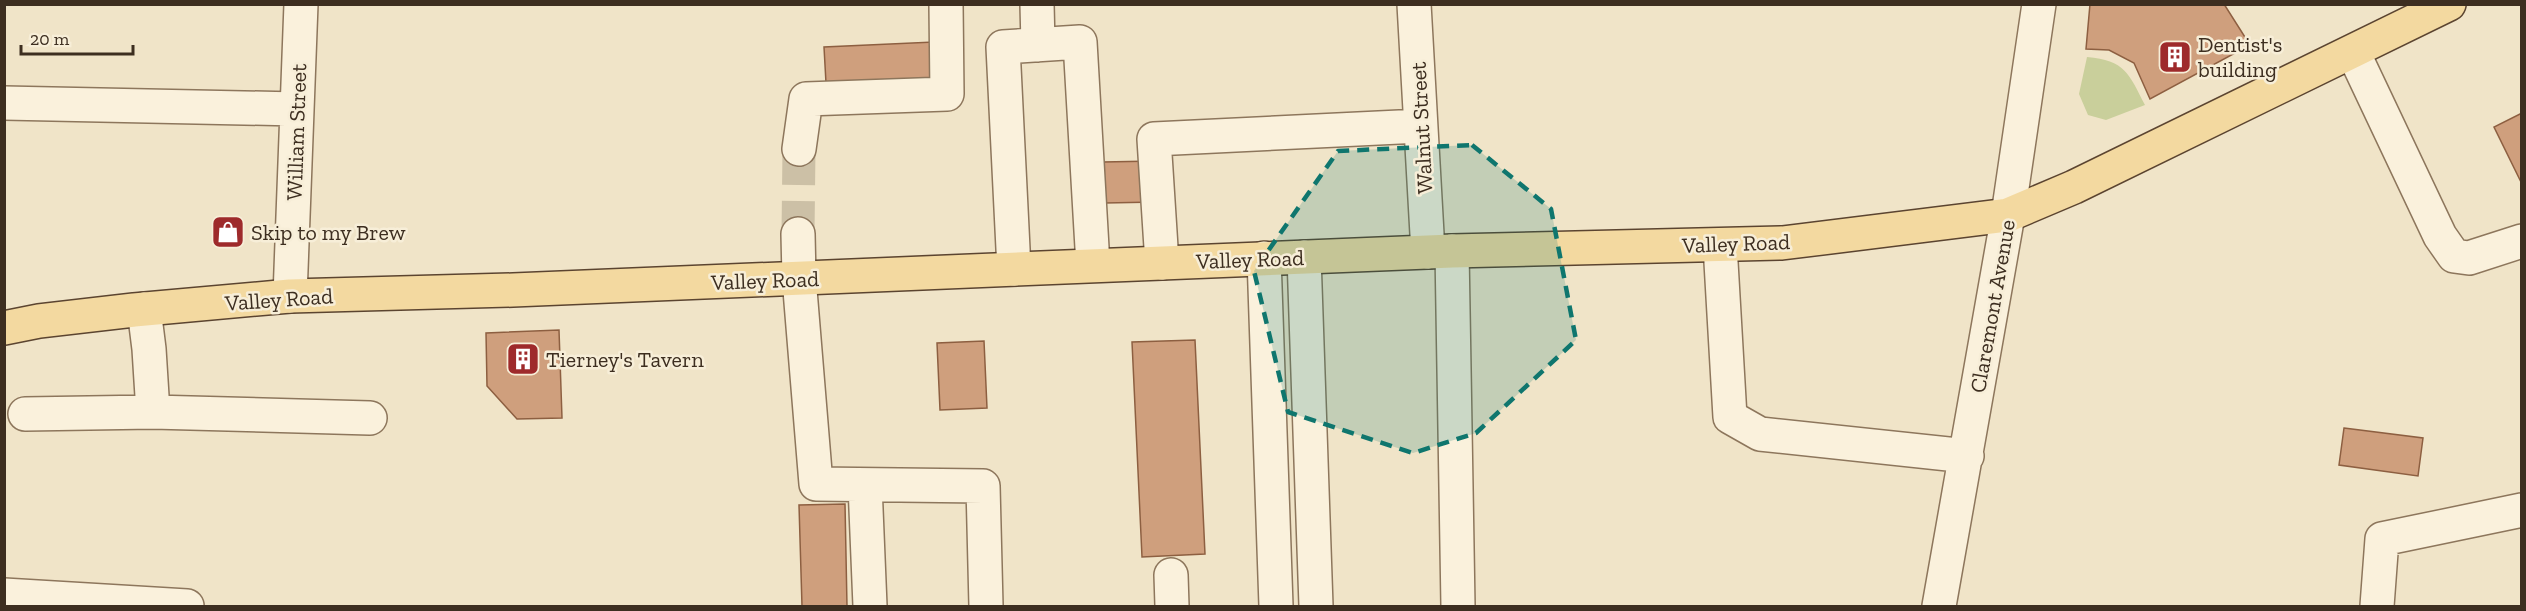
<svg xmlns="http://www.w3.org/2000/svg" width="2526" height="611" viewBox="0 0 2526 611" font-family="'Zilla Slab',serif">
	<rect width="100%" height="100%" fill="#f0e4c8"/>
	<path fill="#c9cf9b" d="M2087 57C2125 60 2129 74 2145 105L2106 120 2088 115 2079 94Z"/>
	<path fill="#cf9f7d" stroke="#8d5f41" stroke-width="1.5" d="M2090 4H2224L2250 45 2150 99 2134 63 2109 50 2086 49Z
		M934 42 936 78 826 83 824 47Z
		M2522 113V182H2521L2494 127Z
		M1155 161 1156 202 1105 203 1103 162Z
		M559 330 562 418 517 419 487 386 486 333Z
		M1195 340 1205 554 1142 557 1132 342Z
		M984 341 987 408 940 410 937 343Z
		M2344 428 2423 438 2418 476 2339 465Z
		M845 504 847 606H802L799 505Z"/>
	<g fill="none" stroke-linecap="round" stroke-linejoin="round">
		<path stroke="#ccc0a6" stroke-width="33" stroke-dasharray="33 16" stroke-linecap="butt" d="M798 234 799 149"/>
		<g stroke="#8d765c" stroke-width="36">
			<path id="minor" d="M1037 4 1038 45
				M1414 4 1428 252
				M2353 52 2440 236 2454 256 2469 258 2522 241
				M4 103 297 109
				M799 149 806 99 947 94 946 4
				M798 234 799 278 816 484 983 486 986 606
				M1720 245 1730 417 1760 434 1967 456
				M1452 251 1458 606
				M1304 257 1316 606
				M1264 258 1276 606
				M1162 263 1154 139 1420 126
				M1014 269 1003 47 1080 42 1093 265
				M290 296 301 4
				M144 309 149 349 153 412 370 418
				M25 414 153 412
				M865 485 870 606
				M1171 575 1172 606
				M4 595 187 606
				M1939 606 2008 215 2039 4
				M2377 606 2382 539 2522 510"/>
		</g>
		<g stroke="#5b4430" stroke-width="36">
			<path id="major" d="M4 328 39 321 134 310 290 296 513 290 1452 251 1782 243 2008 215 2074 187 2449 4"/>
		</g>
		<use href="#minor" stroke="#faf1dc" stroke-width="33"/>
		<use href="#major" stroke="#f3d9a0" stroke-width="33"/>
	</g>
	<path fill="#0f766e" fill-opacity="0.2" stroke="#0f766e" stroke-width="4.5" stroke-dasharray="12 8" stroke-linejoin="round" d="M1472 145 1551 209 1576 340 1476 433 1413 453 1288 412 1254 271 1338 151Z"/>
	<defs>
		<g id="building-square" transform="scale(1.725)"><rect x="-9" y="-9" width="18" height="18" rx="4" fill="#9e2a2b" stroke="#f7eed8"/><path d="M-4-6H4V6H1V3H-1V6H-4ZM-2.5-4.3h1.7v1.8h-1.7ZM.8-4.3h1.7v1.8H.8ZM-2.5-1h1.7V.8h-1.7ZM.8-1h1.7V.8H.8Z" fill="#fff"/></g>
		<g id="shop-square" transform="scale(1.725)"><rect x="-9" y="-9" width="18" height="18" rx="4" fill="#9e2a2b" stroke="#f7eed8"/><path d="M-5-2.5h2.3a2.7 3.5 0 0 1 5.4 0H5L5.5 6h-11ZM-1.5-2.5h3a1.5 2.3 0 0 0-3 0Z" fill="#fff"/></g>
	</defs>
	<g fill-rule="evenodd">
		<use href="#building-square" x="2175" y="57"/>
		<use href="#shop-square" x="228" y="232"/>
		<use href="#building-square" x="523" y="359"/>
	</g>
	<g text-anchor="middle" stroke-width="5" stroke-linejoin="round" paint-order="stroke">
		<g font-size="22" fill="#3d2e20" stroke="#f7eed8" text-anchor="start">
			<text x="2198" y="52">Dentist's<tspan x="2198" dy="25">building</tspan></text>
			<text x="251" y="240">Skip to my Brew</text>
			<text x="546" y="367">Tierney's Tavern</text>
		</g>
		<g font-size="22" fill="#3d2e20" stroke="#f7eed8">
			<text transform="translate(1421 128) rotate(-93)" y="8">Walnut Street</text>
			<text transform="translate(296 132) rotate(-88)" y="8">William Street</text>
			<text transform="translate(1736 243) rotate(-2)" y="8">Valley Road</text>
			<text transform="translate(1250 259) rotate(-2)" y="8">Valley Road</text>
			<text transform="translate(765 280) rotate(-2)" y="8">Valley Road</text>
			<text transform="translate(279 299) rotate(-4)" y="8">Valley Road</text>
			<text transform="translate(1992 306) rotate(-80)" y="8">Claremont Avenue</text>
		</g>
	</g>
	<rect width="2526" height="611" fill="none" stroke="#3d2e20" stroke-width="12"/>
	<path d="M21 45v9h112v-9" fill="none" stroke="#3d2e20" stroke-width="3"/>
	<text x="30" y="45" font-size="18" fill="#3d2e20" stroke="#f7eed8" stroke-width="4.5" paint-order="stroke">20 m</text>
</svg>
